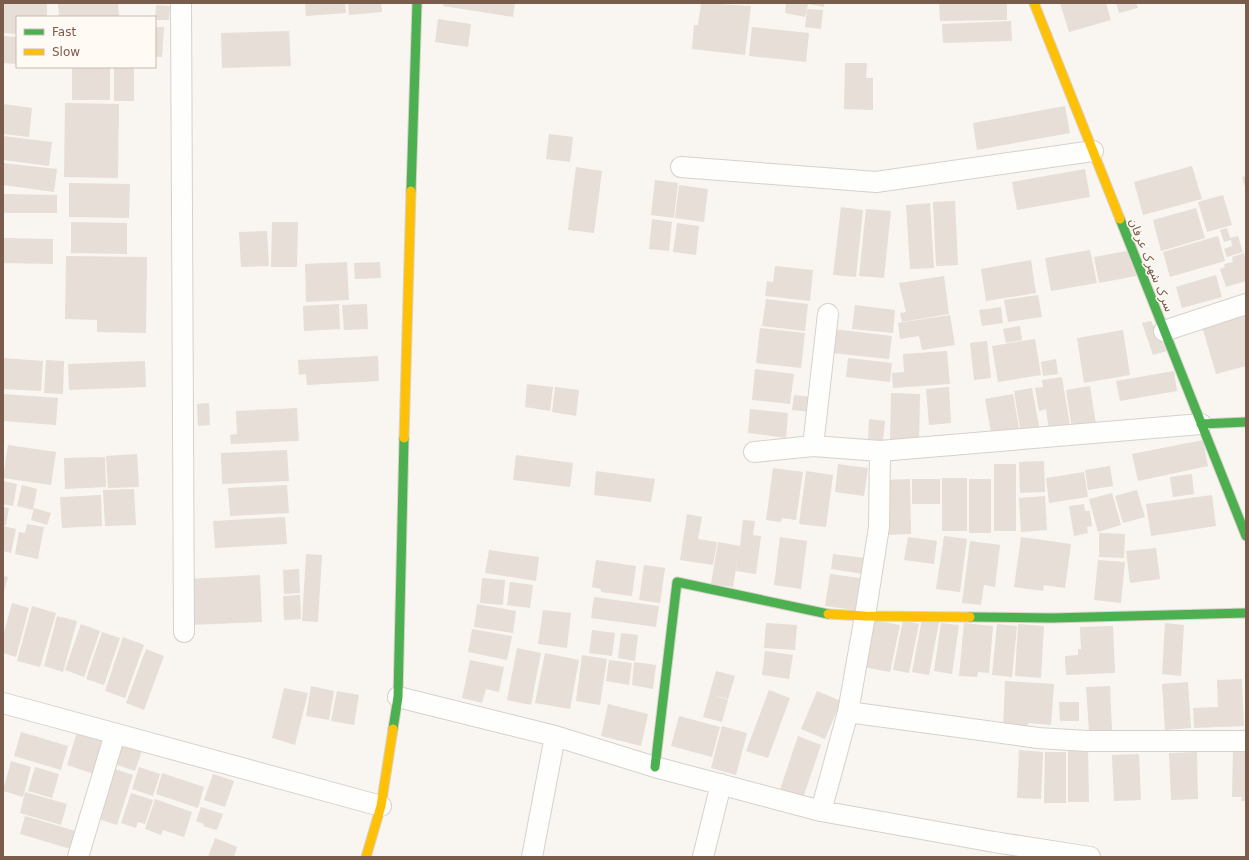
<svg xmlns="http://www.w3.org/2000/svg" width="1249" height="860" viewBox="0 0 1249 860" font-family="'DejaVu Sans',Vazirmatn,sans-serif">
	<rect width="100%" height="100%" fill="#f9f5f0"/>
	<path fill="#e6ded7" d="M3 3H47V17H17V34L3 33Z
		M58 3H118L119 17H59Z
		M305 3H345L346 13 306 16Z
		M348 3H381L382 12 349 15Z
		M444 3H515L513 17 443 6Z
		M701 3 751 6 745 55 692 49 694 25H698Z
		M786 3H824V7L808 4 805 17 785 13Z
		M939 3H1007V20L940 21Z
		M1060 3H1106L1111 20 1069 32Z
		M1116 3H1136L1138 8 1119 13Z
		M156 5 170 6 169 20H155Z
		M807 9 823 10 821 29 805 27Z
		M438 19 471 24 468 47 435 42Z
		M1011 21 1012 41 943 43 942 24Z
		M155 27H164L162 57H155Z
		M752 27 809 33 806 62 749 56Z
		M289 31 291 66 222 68 221 33Z
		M3 36 17 37V64L3 63Z
		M845 63H867L866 78H873V110L844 109Z
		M72 67H110V100H72Z
		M114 67H134V101H114Z
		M65 103 119 104 118 178 64 177Z
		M3 104 32 108 29 137 3 134Z
		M1065 106 1070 133 977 150 973 123Z
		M549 134 573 137 570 162 546 159Z
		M3 136 52 142 49 166 3 160Z
		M3 163 57 169 54 192 3 185Z
		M1192 166 1202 199 1143 215 1134 182Z
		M576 167 602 171 594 233 568 230Z
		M1085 169 1090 197 1017 210 1012 182Z
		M1246 176V190L1242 177Z
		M655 180 678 183 674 218 651 215Z
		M69 183 130 184 129 218 69 217Z
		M679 185 708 189 704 222 675 218Z
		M3 194 57 195V213H3Z
		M1223 195 1232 225 1207 232 1198 202Z
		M955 201 958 265 936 266 933 202Z
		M930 203 934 268 910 269 906 205Z
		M841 207 863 210 856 277 833 275Z
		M1196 208 1205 238 1161 251 1153 220Z
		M866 209 891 211 884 278 859 276Z
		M652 219 672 222 669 251 649 249Z
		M71 222 127 223V254L71 253Z
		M272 222H298L297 267H271Z
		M677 223 699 226 696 255 673 252Z
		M1227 228 1230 238 1238 236 1243 252 1227 257 1224 249 1232 246 1231 240 1224 242 1220 230Z
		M267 231 269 266 241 267 239 232Z
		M1218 236 1225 261 1170 277 1163 252Z
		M3 238 53 239V264L3 263Z
		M1090 250 1097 283 1051 291 1045 258Z
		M1132 250 1136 276 1099 283 1094 257Z
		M1244 253 1246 262V281L1226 287 1220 269 1225 267 1224 264 1233 262 1232 257Z
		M66 256 147 257 146 333 97 332V320L65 319Z
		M1031 260 1036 293 986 301 981 269Z
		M347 262 349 300 306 302 305 264Z
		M380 262 381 278 355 279 354 263Z
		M775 266 813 270 810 301 765 296 767 281 773 282Z
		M1216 275 1222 297 1182 308 1176 287Z
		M944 276 949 314 902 322 900 313 906 312 899 283Z
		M1038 295 1042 317 1008 322 1004 300Z
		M766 299 808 304 805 331 762 326Z
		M339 304 340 329 304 331 303 306Z
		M367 304 368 329 344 330 342 305Z
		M855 305 895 310 893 333 852 329Z
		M1001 307 1003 323 982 326 979 310Z
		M1246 310V366L1216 374 1201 323Z
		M950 315 955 345 922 350 919 336 900 339 898 323Z
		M1151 321 1167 351 1153 355 1142 323Z
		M1020 326 1022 340 1006 343 1003 329Z
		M760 328 805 333 801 368 756 363Z
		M834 329 892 336 889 359 832 353Z
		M1123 330 1130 375 1084 383 1077 338Z
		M1035 339 1041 375 998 382 992 346Z
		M987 341 991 378 974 380 970 343Z
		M947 351 950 384 893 388 892 373 904 372 903 354Z
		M378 356 379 381 307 385 306 374 299 375 298 360Z
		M3 358 43 361 41 391 3 389Z
		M848 358 892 363 890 382 846 377Z
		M1056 359 1058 374 1043 376 1041 362Z
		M46 360 64 361 63 394 44 393Z
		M145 361 146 387 69 390 68 364Z
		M755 369 794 374 790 404 752 400Z
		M1174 371 1177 391 1120 401 1116 381Z
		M1062 377 1070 426 1049 430 1046 409 1039 411 1035 388 1043 387 1042 380Z
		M527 384 553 387 550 411 525 407Z
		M1090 386 1096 424 1072 428 1066 390Z
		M555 387 579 390 576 416 552 412Z
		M949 387 951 423 929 425 926 389Z
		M1032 388 1040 431 1021 434 1014 391Z
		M891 393 920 394 919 442 890 441Z
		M3 394 58 398 56 425 3 421Z
		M1013 394 1020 434 992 438 985 399Z
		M794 395 811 397 810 412 792 410Z
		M209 403 210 425 198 426 197 404Z
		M297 408 299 441 231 444 230 435 237 434 236 411Z
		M750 409 788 413 786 438 748 433Z
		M869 419 885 421 883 441 868 439Z
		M1203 440 1208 466 1138 481 1132 454Z
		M8 445 56 452 51 485 3 478Z
		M287 450 289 481 222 484 221 453Z
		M137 454 139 487 108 488 106 456Z
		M516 455 573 463 570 487 513 480Z
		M105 457 106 487 65 489 64 458Z
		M1044 461 1045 492 1020 493 1019 462Z
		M838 464 868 468 864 496 835 492Z
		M994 464H1016V531H994Z
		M1110 466 1113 486 1088 490 1085 470Z
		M773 468 803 472 796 520 782 518 781 522 766 520Z
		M596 471 655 479 651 502 594 495Z
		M806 471 833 475 826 527 799 524Z
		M1084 472 1088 497 1049 503 1046 478Z
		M1192 474 1194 494 1173 497 1170 477Z
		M942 478H967V531H942Z
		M910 479 911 534 884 535 882 480Z
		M912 479H940V504H912Z
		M969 479H991V533H969Z
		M3 481 17 484 13 506 3 504Z
		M22 485 37 489 33 510 17 506Z
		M287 485 289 513 230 516 228 488Z
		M134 489 136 525 105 526 103 490Z
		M1137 490 1145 517 1123 523 1115 496Z
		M1112 493 1121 525 1098 532 1089 499Z
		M101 495 102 526 62 528 60 497Z
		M1212 495 1216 526 1151 536 1146 504Z
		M1045 496 1047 530 1021 532 1019 498Z
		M1084 504 1085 511H1090L1092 526 1087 527 1088 533 1074 536 1069 506Z
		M3 507 9 508 6 525H3Z
		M34 508 51 513 47 525 31 520Z
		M687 514 702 517 698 539 717 542 713 565 680 560Z
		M285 517 287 544 215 548 213 521Z
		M743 520 755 521 753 535 761 536 756 574 736 571 738 556 733 587 711 584 718 542 740 546Z
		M27 524 44 527 38 559 15 554 19 532 25 533Z
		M3 526 16 529 11 553 3 551Z
		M1099 533 1125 534 1124 558 1099 557Z
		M944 536 967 539 960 592 936 589Z
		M780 537 807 541 801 589 774 585Z
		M908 537 937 541 934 564 904 560Z
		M1021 537 1071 544 1065 588 1044 585 1043 591 1014 587Z
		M970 541 1000 545 995 587 984 585 981 605 962 603Z
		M1156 548 1160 579 1130 583 1126 551Z
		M489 550 539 557 536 581 485 573Z
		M306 554 322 555 318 622 302 621Z
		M833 554 865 558 863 574 831 569Z
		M596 560 636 566 632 596 601 592V589L592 587Z
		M1098 560 1125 562 1121 603 1094 600Z
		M644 565 665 568 660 603 639 600Z
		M299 569 300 593 284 594 283 570Z
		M830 574 860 578 855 610 825 606Z
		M260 575 262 622 191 625 189 579Z
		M3 576 8 577 3 594Z
		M482 578 505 580 503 605 480 603Z
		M510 582 533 585 530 608 507 605Z
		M300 595 301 619 284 620 283 596Z
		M594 597 659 606 656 627 591 618Z
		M12 603 29 608 16 657 3 653V636Z
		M477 604 516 611 513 633 474 627Z
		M32 606 56 613 40 667 17 661Z
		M543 610 571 613 567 648 538 644Z
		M57 616 77 621 63 672 44 666Z
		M922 619 939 622 929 675 912 672Z
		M873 620 900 625 890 672 863 667Z
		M903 620 919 624 909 673 893 670Z
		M766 623 797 625 795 650 764 648Z
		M941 623 959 625 952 674 934 671Z
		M964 623 993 626 989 673 978 672 977 677 959 676Z
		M1165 623 1184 625 1181 676 1162 674Z
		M81 624 100 631 84 677 65 670Z
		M997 624 1017 626 1012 677 992 675Z
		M1018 624 1044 626 1041 678 1015 676Z
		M1113 626 1115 673 1066 675 1065 656 1078 655V649H1081L1080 627Z
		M472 629 512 636 507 660 468 652Z
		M592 630 615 633 612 656 589 653Z
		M102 632 120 638 104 685 86 679Z
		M621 633 638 635 635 661 618 658Z
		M123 637 144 645 125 698 105 691Z
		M517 648 541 653 531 705 507 700Z
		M146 649 164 656 144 710 126 703Z
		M765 651 793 655 789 679 762 675Z
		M545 653 579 660 570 709 535 703Z
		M582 655 607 659 600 705 576 701Z
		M470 660 504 667 499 692 486 689 482 703 462 698Z
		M609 660 632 663 629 685 606 681Z
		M634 662 656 665 653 689 632 685Z
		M716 671 735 676 728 699 714 695 728 700 722 722 703 717Z
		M1242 679 1244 726 1194 728 1193 708 1218 707 1217 680Z
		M1005 681 1054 684 1051 725 1028 723V728L1003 727Z
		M1188 682 1191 728 1165 730 1162 684Z
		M311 686 334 691 329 720 306 716Z
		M1110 686 1112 730 1089 731 1086 687Z
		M284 688 308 693 295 745 272 738Z
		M769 690 790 698 768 758 746 751Z
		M337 691 359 695 354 725 331 721Z
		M817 691 841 701 825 739 801 729Z
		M1059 702H1079V721H1060Z
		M608 704 648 714 641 746 601 736Z
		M679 716 720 727 712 757 671 746Z
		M722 726 747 733 736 775 711 768Z
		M21 732 68 746 61 770 14 756Z
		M77 732 107 741 97 775 67 765Z
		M798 736 821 745 802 801 779 793Z
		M121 741 143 748 135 771 114 764Z
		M1019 750 1043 752 1041 799 1017 798Z
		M1068 751H1088L1089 802H1068Z
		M1233 751H1246V801H1241L1242 797H1232Z
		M1045 752H1066V803H1044Z
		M1197 752 1198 799 1171 800 1169 753Z
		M1139 754 1141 800 1114 801 1112 755Z
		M11 761 31 767 23 797 3 791Z
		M35 767 59 774 52 798 28 791Z
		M109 767 133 775 117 825 92 817Z
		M139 767 160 774 153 796 132 789Z
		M162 773 204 787 198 808 156 794Z
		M213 774 234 781 225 807 204 800Z
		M25 792 67 804 61 825 20 813Z
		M131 793 153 800 145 824 138 822 136 828 121 823Z
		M155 799 192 812 184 837 163 830 161 835 145 829Z
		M201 807 223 814 217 830 203 826 204 824 196 821Z
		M25 816 79 832 74 850 20 834Z
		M215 838 237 847 234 857H208Z"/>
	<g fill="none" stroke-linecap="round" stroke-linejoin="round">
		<g stroke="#d7d1cb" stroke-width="22">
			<path id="street" d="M181 3 184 632
				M681 167 876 182 1093 151
				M1164 331 1246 304
				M813 446 828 314
				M754 452 813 446 880 451 1201 424
				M398 697 555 736 655 767 821 811 994 842 1090 857
				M3 703 381 806
				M848 712 1038 738 1087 741H1246
				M821 811 848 712 865 616 879 527 880 451
				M78 857 115 734
				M532 857 555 736
				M703 857 721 784"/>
		</g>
		<g stroke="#d9d2cb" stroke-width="11">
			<path id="fast" d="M411 191 417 3
				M1120 219 1246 536
				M1201 424 1246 422
				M970 617 1052 618 1246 613
				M393 729 398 697 404 438
				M655 767 677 582 828 614"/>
		</g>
		<g stroke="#d9d2cb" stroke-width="11">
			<path id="slow" d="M1034 3 1120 219
				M404 438 411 191
				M828 614 865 616 970 617
				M366 857 381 806 393 729"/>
		</g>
		<use href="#street" stroke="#fefefd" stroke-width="20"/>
		<use href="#fast" stroke="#4caf50" stroke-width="9"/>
		<use href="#slow" stroke="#ffc107" stroke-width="9"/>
	</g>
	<g text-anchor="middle" stroke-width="3" stroke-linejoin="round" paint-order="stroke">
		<g font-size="12" fill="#7a5c4d" stroke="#fffaf3">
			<text transform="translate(1151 265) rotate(68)" y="4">سرک شهرک عرفان</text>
		</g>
	</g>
	<rect width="1249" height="860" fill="none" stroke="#7a5c4d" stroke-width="8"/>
	<rect x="16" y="16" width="140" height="52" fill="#fffaf3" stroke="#cabbb1"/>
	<rect x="24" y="29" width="20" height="6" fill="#4caf50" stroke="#cabbb1"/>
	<text x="52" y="36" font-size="12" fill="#7a5c4d">Fast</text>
	<rect x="24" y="49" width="20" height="6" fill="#ffc107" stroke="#cabbb1"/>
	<text x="52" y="56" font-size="12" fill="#7a5c4d">Slow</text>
</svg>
